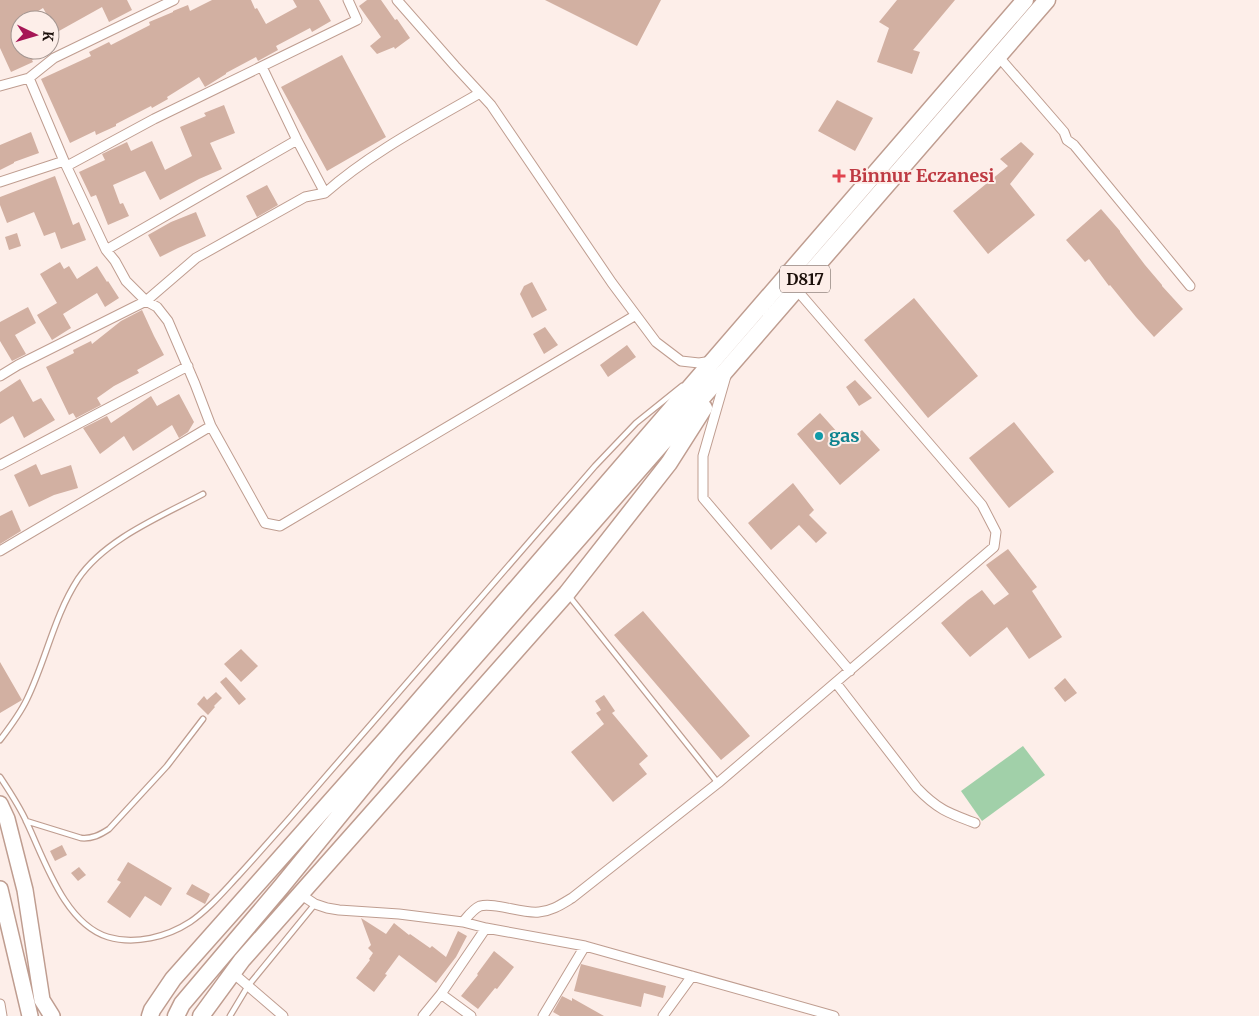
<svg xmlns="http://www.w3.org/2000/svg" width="1259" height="1016" viewBox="0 0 1259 1016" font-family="Merriweather,serif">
	<rect width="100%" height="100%" fill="#fdeee9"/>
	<path fill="#a1d0a9" d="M1023 746 1045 775 982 821 961 791Z"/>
	<path fill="#d2b0a2" d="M0 0H127L132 10 109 22 102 7 50 36V20L43 8 24 20H20V22L16 25 20 34V50H53L32 60 33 62 11 72 0 48Z
		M212 0H251L255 9 257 8 266 24 297 7 293 0H319L331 21 312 32 310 28 276 46 278 50 258 61 256 57 226 73V74L205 87 199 77 167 97 168 99 152 108 151 106 116 124V126L96 135 95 131 70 143 41 79 91 56 89 52 109 42 111 45 150 25 149 22 173 12V11L188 5 190 11Z
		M367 0H381L395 20 397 19 410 38 395 49 394 47 377 54 370 46 381 37 359 6Z
		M545 0H661L637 46Z
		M897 0H955L913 50 920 52 912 74 877 62 889 28 879 22Z
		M342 55 386 137 327 171 281 87Z
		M837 100 873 118 855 151 818 131Z
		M224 105 235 133 210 143 222 169 199 179 160 200 145 171 113 185 120 204 123 203 129 216 108 225 96 195 91 197 79 172 105 160 102 154 127 142 131 151 152 141 165 170 192 156 180 127 206 116 204 113Z
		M31 132 39 153 14 162V163L0 170V145Z
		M1021 142 1034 154 1010 184 1035 215 988 254 953 211 1008 166 1000 159Z
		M55 176 73 225 79 222 86 240 61 249 55 232 44 236 34 212 7 223 0 205V197Z
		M267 185 278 205 257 217 246 196Z
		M1101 209 1120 231V232L1145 265 1162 285V286L1183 309 1154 337 1136 317 1110 285 1109 286 1089 259 1085 262 1066 240Z
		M196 212 206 236 178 248 160 257 148 235 171 222Z
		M17 233 21 246 9 250 5 237Z
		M60 262 64 269 69 266 77 279 97 266 107 282 108 281 119 298 105 307 97 293 63 314 71 328 52 340 37 315 57 303 40 274Z
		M532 282 547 310 532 318 520 294 524 286Z
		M914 298 978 376 928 418 864 340Z
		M28 307 36 323 15 335 26 354 12 361 0 341V322Z
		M142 310 154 336 164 355 137 370 139 373 114 386 97 398 101 405 76 418 73 413 69 415 46 367 74 353 73 350 91 341 92 344 121 321Z
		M545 327 558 345 544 354 533 334Z
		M627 345 636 357 608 377 600 365Z
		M20 379 33 402 41 398 55 420 24 438 13 416 0 424V392Z
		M855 380 872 398 859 406 846 387Z
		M179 394 194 422 188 432 179 438 172 425 133 451 124 436 100 454 83 428 107 416 111 423 151 396 157 406Z
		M820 413 847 443 862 430 880 450 840 485 797 434Z
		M1014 422 1054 472 1009 508 969 458Z
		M36 464 41 475 71 465 78 488 54 495 29 507 14 475Z
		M793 483 814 510 809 515 827 533 816 543 799 525 771 550 748 523Z
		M12 510 21 531 0 544V516Z
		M1008 549 1037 587 1032 591 1062 637 1029 659 1007 627 970 657 941 623 968 600 982 590 994 605 1009 594 986 565Z
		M643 611 750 736 721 760 614 635Z
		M241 649 258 666 241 682 224 664Z
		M0 662 22 700 0 713Z
		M226 677 246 699 239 705 220 682Z
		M1065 678 1077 693 1065 702 1054 688Z
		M216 692 222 698 214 706 215 707 208 715 197 704 204 696 207 700Z
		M604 695 615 711 612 713 648 756 639 764 647 774 613 802 571 752 604 724 596 713 601 710 595 701Z
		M62 845 67 855 55 861 50 851Z
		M128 862 172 888 161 906 145 896 130 918 107 902 121 882 117 880Z
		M79 867 86 875 78 881 71 873Z
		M192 884 210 894 205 904 186 894Z
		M361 918 386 934 394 923 409 935 410 934 430 948 432 946 446 957 458 931 467 936 456 957 436 983 399 955 385 974 387 975 374 992 356 978 370 960 369 959 373 953 368 948 371 945Z
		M494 951 514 967 497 989 495 988 478 1009 461 996 478 975 477 974Z
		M581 964 666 986 663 998 644 993 641 1007 574 991Z
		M562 996 572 1001V998L604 1016H560L553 1012Z"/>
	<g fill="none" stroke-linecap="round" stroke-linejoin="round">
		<g stroke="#bf9d90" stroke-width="7">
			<path id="lane" d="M569 596 718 783
				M0 740C10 727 20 714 27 699 46 660 54 616 78 579 105 539 162 516 203 494
				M0 777C10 792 20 807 27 823 45 861 65 924 108 937 135 945 167 937 190 922 208 910 223 892 238 876 268 843 298 809 327 775 416 672 506 569 595 466L636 423 682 386
				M26 821 81 838C92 839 100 835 109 829L167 766 203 719
				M230 1016 248 986 315 904"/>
		</g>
		<g stroke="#bf9d90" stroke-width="11">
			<path id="street" d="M397 0 455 66 491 105 612 283 656 342 681 361 699 363 712 361
				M998 56 1064 132 1067 140 1074 145 1190 286
				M0 86 29 78 54 58 174 0
				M67 166 154 119 357 20 348 0
				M0 182 64 161
				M325 193C370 153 428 123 480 93
				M106 250 297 140
				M0 376 18 365 146 301 196 258 305 197 325 193 297 140 262 67
				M726 376 703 456V498L850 671
				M211 426 265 523 280 526 636 315
				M0 465 188 366
				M0 551 211 426 195 384 168 321 157 307 146 301 126 281 115 261 106 250 64 161 29 78
				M836 683 917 788C937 809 948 813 975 823
				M300 894 315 904 327 908 339 910 399 914 463 922 486 928 585 946 834 1016
				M463 922C468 916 473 909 480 906 495 902 522 914 539 912 552 911 562 904 572 898L718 783 994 547 996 532 982 505 796 289
				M233 973 283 1016
				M441 994 471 1016
				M0 1004 2 1016
				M423 1016 441 994 486 928
				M543 1016 585 946
				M663 1016 692 976"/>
		</g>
		<g stroke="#bf9d90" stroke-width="18">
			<path id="primary" d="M0 804 7 819 25 890 42 1000 52 1016
				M0 889 30 1016"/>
		</g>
		<g stroke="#bf9d90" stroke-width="19">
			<path id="highway" d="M150 1016 152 1010 173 979 386 739 1025 0
				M176 1016 182 1004 281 887 393 750 728 368 1047 0
				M201 1016 242 960 567 593 669 463 704 408"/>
		</g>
		<use href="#lane" stroke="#fff" stroke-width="4.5"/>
		<use href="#street" stroke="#fff" stroke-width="9"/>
		<use href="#primary" stroke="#fff" stroke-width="15"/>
		<use href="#highway" stroke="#fff" stroke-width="16"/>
	</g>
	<path fill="#e0444e" stroke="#fdeee9" stroke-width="2" d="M836.5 168.5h5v5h5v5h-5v5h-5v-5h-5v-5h5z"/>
	<circle fill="#0f9aa8" stroke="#fdeee9" stroke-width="2" cx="819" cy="436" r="5"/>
	<g text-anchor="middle" stroke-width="4" stroke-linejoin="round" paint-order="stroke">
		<rect fill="#fdeee9" stroke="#5f524d" stroke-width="1" x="780" y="265.5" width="50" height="27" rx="4"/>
		<g font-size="16" font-weight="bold" fill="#1b0f0a">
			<text x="805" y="285">D817</text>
		</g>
		<g font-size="18" font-weight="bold" fill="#be3a42" stroke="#fdeee9" text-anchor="start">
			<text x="849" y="182">Binnur Eczanesi</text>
		</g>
		<g font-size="18" font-weight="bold" fill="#0d838f" stroke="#fdeee9" text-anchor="start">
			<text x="829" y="442">gas</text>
		</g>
	</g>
	<g transform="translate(35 35) rotate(95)"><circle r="24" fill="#fdeee9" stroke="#a39590"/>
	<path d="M0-4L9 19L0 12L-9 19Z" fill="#a61656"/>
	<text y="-8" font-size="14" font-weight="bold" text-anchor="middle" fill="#1b0f0a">K</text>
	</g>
</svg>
